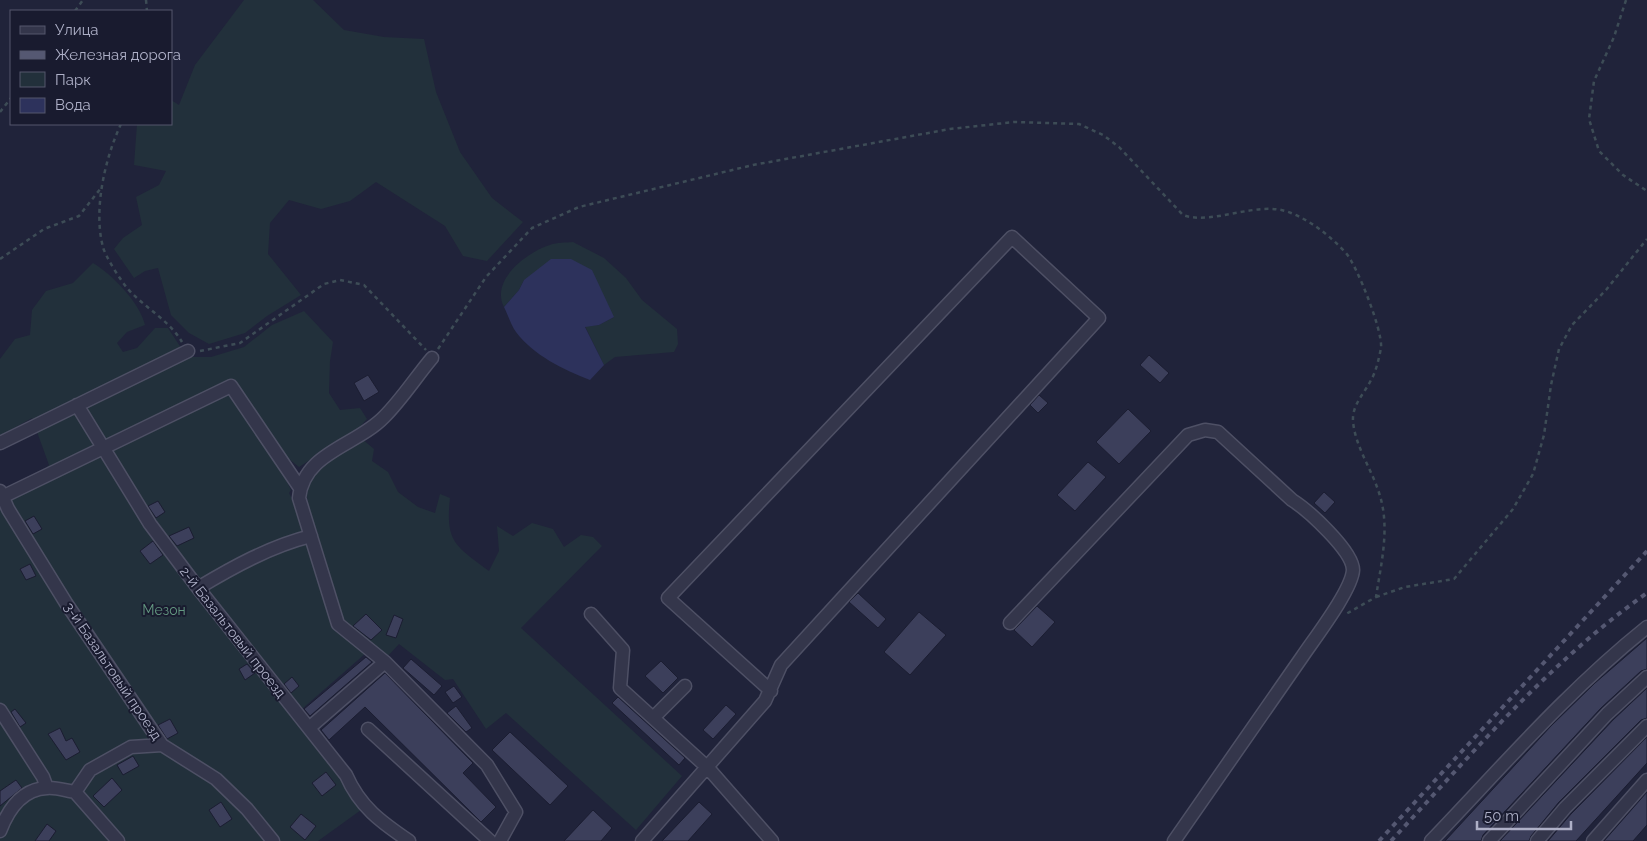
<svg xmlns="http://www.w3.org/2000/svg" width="1647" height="841" viewBox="0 0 1647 841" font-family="Raleway,sans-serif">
	<rect width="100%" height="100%" fill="#20233a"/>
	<path fill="#22303b" d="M244 0H313L344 30 384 37 424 39 436 92 460 152 492 198 523 222 487 261 463 256 445 226 376 182 350 201 321 209 289 200 270 223 268 254 301 295 267 316 245 333 209 344 189 333 171 315 158 268 145 271 134 278 114 249 123 238 142 225 136 197 159 185 166 171 134 165 137 124H171V100L179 105 195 65Z
		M573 242 604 258 626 278 642 300 677 329 678 344 674 352 615 357 604 365 585 326 599 325 614 317 524 280 519 290 504 307C490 280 527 252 550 245 557 242 566 243 573 242Z
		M93 263C112 274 140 303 145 325L127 332 117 343 123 352 137 348 155 328H168L187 357H211L244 347 272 325 304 311 333 342 330 361 329 393 340 410 360 408 367 419 357 430 299 467 284 455 234 379 159 413 166 424 228 395 276 459 291 490 289 493 307 528 316 530C293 470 315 467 362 439L374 449 372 461 388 472 398 492 418 507 435 513 440 494 450 498C445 543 456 546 489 571L499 551 497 526 513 536 532 523 553 529 564 547 581 535 593 537 602 546 521 628 682 776 636 830 506 713 486 729 453 679 445 680 399 644 386 658 374 646 302 709 292 714 342 777 361 810 318 841H0V504L15 497 49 465 32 418 0 436V359L15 339 30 335 32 310 46 291 73 283Z"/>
	<path fill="#2d325c" d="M551 259H571L592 270 614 317 599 325 585 327 604 365 590 380C564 370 533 355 516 332 511 325 508 315 504 307L519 290 524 280Z"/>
	<path fill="#3c3f5b" stroke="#1b1d31" d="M1149 355 1169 373 1160 383 1140 365Z
		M368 375 379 392 364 401 354 383Z
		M1039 395 1048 403 1038 413 1030 405Z
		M1128 409 1151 431 1119 464 1096 442Z
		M1088 462 1106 477 1075 511 1057 495Z
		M1324 492 1335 502 1325 513 1314 503Z
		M158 501 165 512 156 518 148 506Z
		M34 516 42 529 33 534 25 521Z
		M189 527 194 538 177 546 169 536Z
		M153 541 163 555 150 564 140 551Z
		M30 564 36 576 26 580 20 569Z
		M858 593 886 619 878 628 849 602Z
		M1037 606 1055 622 1032 647 1014 630Z
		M919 612 946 635 910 675 884 652Z
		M366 614 382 630 371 640 353 626Z
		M394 615 403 619 396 638 386 635Z
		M1647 638V669L1641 671 1601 708 1483 835 1481 841H1445L1551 726 1595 683Z
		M366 657 372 662 310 716 304 709Z
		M411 659 442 686 434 695 403 668Z
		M661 661 678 678 663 693 645 676Z
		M247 664 255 673 245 680 239 669Z
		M385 673 473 763 463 773 496 807 481 822 365 707 329 740 321 730Z
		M292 677 299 686 291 693 284 684Z
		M454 686 462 697 453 703 445 692Z
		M1647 688V718L1641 720 1559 802 1531 836 1529 841H1500L1613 720Z
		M618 697 685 758 679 765 612 703Z
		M726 705 736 714 713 739 703 730Z
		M456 706 472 728 466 732 447 713Z
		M15 709 26 723 20 727 11 712Z
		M170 719 178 733 167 739 158 725Z
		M60 728 66 741 72 738 80 752 66 760 48 734Z
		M510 732 568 786 550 805 492 750Z
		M1647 737V763L1576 841H1548L1571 814Z
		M133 756 139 766 123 775 117 765Z
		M326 772 336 785 322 796 312 783Z
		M112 778 122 790 104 807 93 796Z
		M16 780 22 788 0 806V791Z
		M1647 792V825L1633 841H1604Z
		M221 802 232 819 220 827 209 810Z
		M699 802 712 814 688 841H662Z
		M593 810 612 828 601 841H564Z
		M301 814 316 826 305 840 290 827Z
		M47 824 56 831 49 841H35Z"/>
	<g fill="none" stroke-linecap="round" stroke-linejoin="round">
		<g stroke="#4e5065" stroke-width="15">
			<path id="minor" d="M432 358C416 377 402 399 384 417 356 446 304 452 299 498L338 624 385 662 487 765 516 812 500 841
				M77 405 150 524 198 588 346 775C360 807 381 822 409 841
				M0 443 188 351
				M0 491 8 509 66 603 162 745 216 779 247 809 273 841
				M0 498 231 386 300 488
				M198 588C233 567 271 546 311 536
				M591 614 623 650 620 688 708 768 772 841
				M1010 623 1188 435 1205 430 1218 432 1292 500C1308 510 1353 551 1353 570 1352 590 1314 639 1302 657 1259 719 1216 780 1174 841
				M0 710 43 777 47 788
				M653 718 685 686
				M309 728 385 662
				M368 729 490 841
				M75 792 118 841
				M0 831C8 810 22 789 47 788 56 787 67 791 75 792L90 770 131 747 162 745
				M642 841 765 701 781 665 1099 318 1012 237 668 598 771 691
				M1431 841C1501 768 1567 691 1647 627
				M1489 841 1607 714 1647 677
				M1537 841 1565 808 1647 726
				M1593 841 1647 780"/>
		</g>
		<path stroke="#3d4c56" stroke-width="2.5" stroke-dasharray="4 4" stroke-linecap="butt" d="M146 0 147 11
			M1626 0 1614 37 1594 81 1589 119 1599 151 1623 175 1647 191
			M75 11 83 0
			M0 112 11 98
			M121 124C105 158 93 210 103 247 105 256 121 281 128 289 145 308 169 320 182 342
			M0 259 44 229 79 216 101 188
			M438 349 486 277 532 228 579 207 753 165 950 129 1014 122 1079 124 1103 135 1119 147 1183 215C1213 226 1259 199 1291 213 1313 222 1330 236 1346 253 1357 266 1383 331 1381 348 1379 358 1376 372 1371 380 1364 394 1352 405 1353 421 1355 447 1373 471 1380 496 1390 529 1381 564 1376 597L1346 614
			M200 351 240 343 324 284 340 280 364 285 426 350
			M1376 597 1405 587 1454 579 1513 509 1533 474 1544 435 1551 385 1559 349 1572 325 1606 290 1647 239"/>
		<use href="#minor" stroke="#34364b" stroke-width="12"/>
		<path stroke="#555872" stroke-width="4" stroke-dasharray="5 5" stroke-linecap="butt" d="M1379 841 1647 551
			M1391 841C1472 754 1549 662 1647 593"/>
	</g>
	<g text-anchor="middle" stroke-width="4" stroke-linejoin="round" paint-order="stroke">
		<g font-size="14" fill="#649981" stroke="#191b2f">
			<text x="164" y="615">Мезон</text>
		</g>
		<g font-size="14" fill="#aeb0c7" stroke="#191b2f">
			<text transform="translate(233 632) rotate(52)" y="5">2-й Базальтовый проезд</text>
			<text transform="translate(113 671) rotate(56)" y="5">3-й Базальтовый проезд</text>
		</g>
	</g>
	<rect x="10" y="10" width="162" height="115" fill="#191b2f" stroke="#55576c"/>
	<rect x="20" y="26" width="25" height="8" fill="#34364b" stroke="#55576c"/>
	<text x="55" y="35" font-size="15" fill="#aeb0c7">Улица</text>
	<rect x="20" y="51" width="25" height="8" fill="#555872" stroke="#55576c"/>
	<text x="55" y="60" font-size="15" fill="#aeb0c7">Железная дорога</text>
	<rect x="20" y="72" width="25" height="15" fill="#22303b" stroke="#55576c"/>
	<text x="55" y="85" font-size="15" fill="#aeb0c7">Парк</text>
	<rect x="20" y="98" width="25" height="15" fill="#2d325c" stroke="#55576c"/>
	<text x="55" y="110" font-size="15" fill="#aeb0c7">Вода</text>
	<path d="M1477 821v8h94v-8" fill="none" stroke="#aeb0c7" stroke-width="2.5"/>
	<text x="1484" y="821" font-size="15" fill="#aeb0c7" stroke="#191b2f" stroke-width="4" paint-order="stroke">50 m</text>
</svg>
